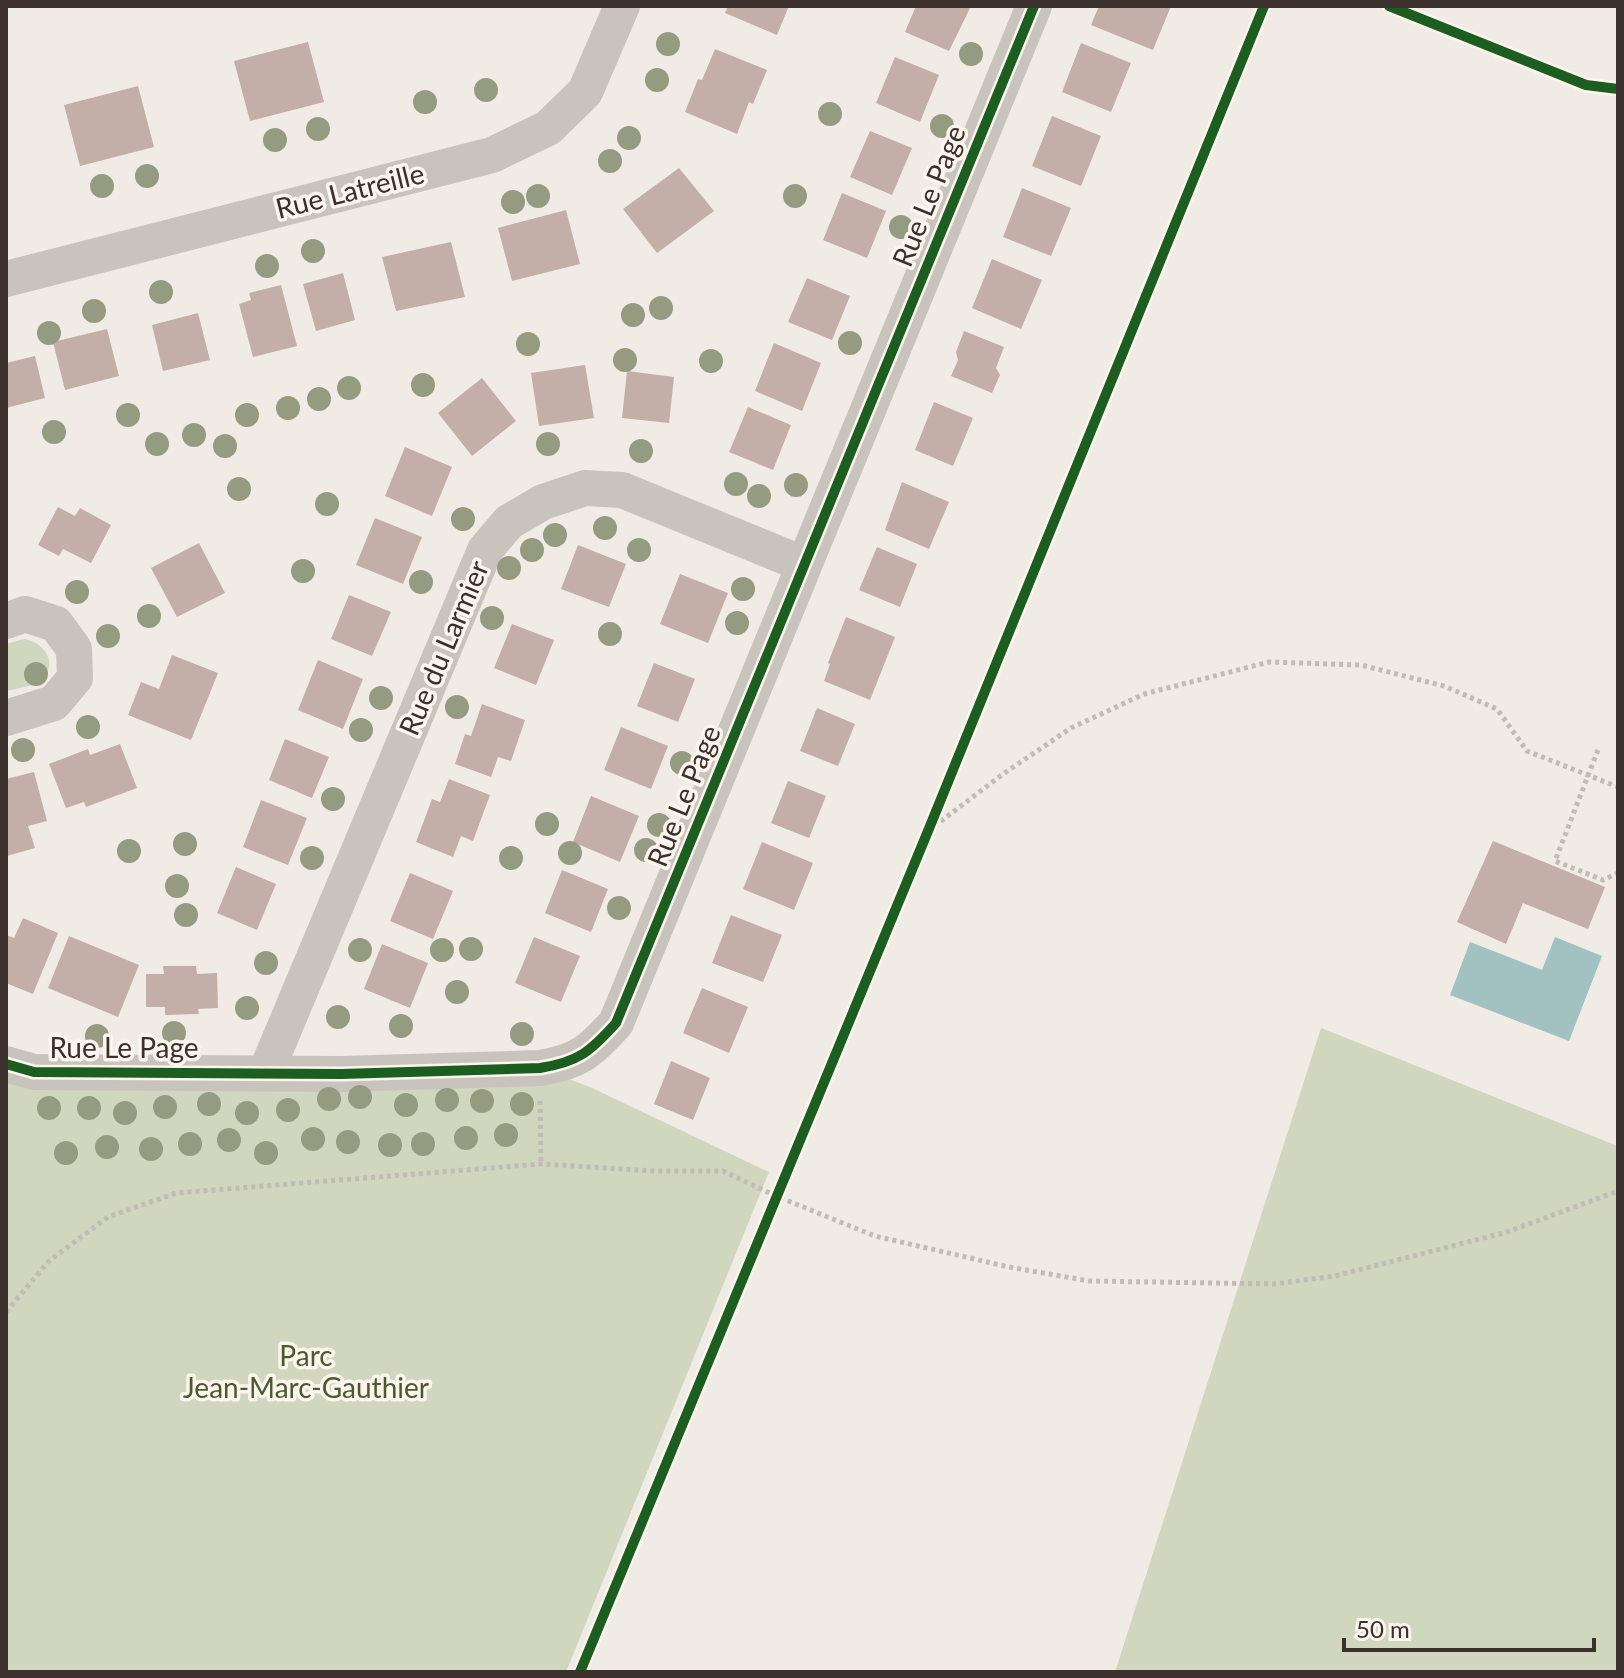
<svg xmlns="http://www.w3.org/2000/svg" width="1624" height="1678" viewBox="0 0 1624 1678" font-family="Lato,sans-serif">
	<rect width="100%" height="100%" fill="#f0ebe5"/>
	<path fill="#d1d6bf" d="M24 639C47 643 60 667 38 682 30 687 15 689 6 691V644Z
		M1321 1028 1618 1146V1672H1115Z
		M6 1064 540 1068 590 1087 769 1172 566 1672H6Z"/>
	<path fill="#a1c2c1" d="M1555 937 1602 956 1569 1041 1450 995 1470 942 1542 970Z"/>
	<path fill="#c3afa7" d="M728 6H789L777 35 725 13Z
		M916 6H971L949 51 905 32Z
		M1099 6H1171L1153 50 1091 25Z
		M308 42 324 102 250 121 234 61Z
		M1081 43 1131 63 1111 112 1062 92Z
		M715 49 767 70 753 104 749 102 737 134 685 112 698 79 702 80Z
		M895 57 939 75 920 122 876 103Z
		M138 86 154 147 80 166 64 105Z
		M1052 116 1101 136 1081 186 1032 166Z
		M870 131 912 148 892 195 850 177Z
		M679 168 714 211 657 253 623 209Z
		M1022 188 1071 208 1051 256 1003 237Z
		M842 193 886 211 867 258 823 240Z
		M566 210 580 264 512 281 498 228Z
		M451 242 465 297 396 311 382 257Z
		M992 259 1042 280 1021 329 972 308Z
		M343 273 355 320 316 331 303 284Z
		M807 278 850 296 832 340 788 322Z
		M281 285 297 346 253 357 239 304 251 300 249 293Z
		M198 313 210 360 163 371 152 325Z
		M107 329 119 376 65 390 53 342Z
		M964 331 1004 347 996 368 1000 375 992 393 951 376 958 360 956 352Z
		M774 343 821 363 802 411 755 391Z
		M35 356 45 398 6 408V363Z
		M585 365 594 418 539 426 531 373Z
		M627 371 674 377 669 423 622 418Z
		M482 378 516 421 472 456 438 413Z
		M934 402 973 418 953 466 915 450Z
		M748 407 791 425 773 470 729 452Z
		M405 447 452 467 432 516 385 496Z
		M902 482 949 502 929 549 885 530Z
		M58 507 75 516 80 508 111 525 91 563 63 549 59 556 38 545Z
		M375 518 422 537 403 584 356 565Z
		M199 543 225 593 177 617 151 568Z
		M578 545 626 564 609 607 561 589Z
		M877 547 917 564 900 607 859 590Z
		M680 574 728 593 708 643 660 624Z
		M349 595 391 612 372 656 331 639Z
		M846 617 895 637 870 700 824 681 830 664 828 663Z
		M512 624 554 640 536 685 494 668Z
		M172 655 218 673 191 740 128 715 141 682 159 689Z
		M318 660 363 679 343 729 298 710Z
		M654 663 695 679 678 722 637 706Z
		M482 704 525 720 511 761 498 757 491 777 455 764 465 734 471 736Z
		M817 708 855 724 838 766 800 751Z
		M621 727 668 746 651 789 604 770Z
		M285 739 329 757 312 798 269 780Z
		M120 744 137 788 86 807 84 802 66 808 49 764 88 749 90 755Z
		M34 772 47 821 28 826 35 848 7 856 6 779Z
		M449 779 490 795 473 841 461 836 453 857 416 842 432 799 440 802Z
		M788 781 826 796 809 838 771 823Z
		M591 796 639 816 620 862 573 842Z
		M261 800 307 818 288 865 243 847Z
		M1493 841 1605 887 1588 929 1523 903 1506 944 1457 922Z
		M762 842 813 863 794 910 743 889Z
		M236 867 276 884 257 930 217 913Z
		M562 870 608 889 591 932 545 913Z
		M410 873 453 891 433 939 390 921Z
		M731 915 782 935 763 982 712 963Z
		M23 918 58 933 33 994 6 983V935L14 938Z
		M69 936 139 965 118 1017 48 988Z
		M534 937 580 956 561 1002 515 983Z
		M382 944 428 963 410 1008 364 989Z
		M163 966H196L197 974 217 973 218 1008 198 1009 199 1014 165 1015V1007H146V974H164Z
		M702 988 748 1007 729 1053 683 1033Z
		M671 1061 710 1078 693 1120 654 1104Z"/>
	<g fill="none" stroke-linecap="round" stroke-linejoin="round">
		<path stroke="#c2bbb6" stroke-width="5" stroke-dasharray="4 4" stroke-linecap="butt" d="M1598 750 1555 861 1603 880 1618 873
			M928 831 1003 774 1071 728 1144 694 1269 662 1361 665 1444 686 1497 709 1527 751 1618 787
			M540 1101 541 1164
			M6 1312 49 1261 108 1217 176 1193 541 1164 656 1171H723L776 1196 875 1236 1009 1267 1089 1281 1274 1284 1335 1276 1507 1232 1618 1191"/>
		<path stroke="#c9c3be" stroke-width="36" d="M6 279 492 155 548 128 585 92 622 6
			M6 621 25 614 56 624 74 649 75 678 54 703 6 718
			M6 1064 34 1072 341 1074 540 1068C578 1062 590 1052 616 1023L1034 6
			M266 1072 485 550 509 522 543 502 585 488 622 490 803 564"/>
		<g stroke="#fbf5ee" stroke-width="15">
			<path id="cycleway" d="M1389 6 1586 85 1618 89
				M6 1064 34 1072 341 1074 540 1068C578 1062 590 1052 616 1023L1034 6
				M580 1672 928 831 1264 6"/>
		</g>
		<use href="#cycleway" stroke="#1b5e20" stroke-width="10"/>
	</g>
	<g fill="#959b80">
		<circle cx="668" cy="44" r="12"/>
		<circle cx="971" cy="54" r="12"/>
		<circle cx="657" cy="80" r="12"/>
		<circle cx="486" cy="90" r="12"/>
		<circle cx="425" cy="102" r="12"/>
		<circle cx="830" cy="114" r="12"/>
		<circle cx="942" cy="126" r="12"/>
		<circle cx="318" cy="129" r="12"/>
		<circle cx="629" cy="138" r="12"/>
		<circle cx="275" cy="140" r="12"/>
		<circle cx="610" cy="161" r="12"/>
		<circle cx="147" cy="176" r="12"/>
		<circle cx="102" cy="186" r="12"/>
		<circle cx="538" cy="196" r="12"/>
		<circle cx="795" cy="196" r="12"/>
		<circle cx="513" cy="202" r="12"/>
		<circle cx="901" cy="227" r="12"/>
		<circle cx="313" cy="251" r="12"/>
		<circle cx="267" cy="266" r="12"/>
		<circle cx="161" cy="292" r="12"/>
		<circle cx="661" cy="308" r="12"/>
		<circle cx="94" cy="311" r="12"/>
		<circle cx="633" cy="315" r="12"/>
		<circle cx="49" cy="333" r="12"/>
		<circle cx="850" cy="343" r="12"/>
		<circle cx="528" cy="344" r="12"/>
		<circle cx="625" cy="360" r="12"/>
		<circle cx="711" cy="361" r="12"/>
		<circle cx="423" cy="385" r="12"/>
		<circle cx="349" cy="388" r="12"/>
		<circle cx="319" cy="399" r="12"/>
		<circle cx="288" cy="408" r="12"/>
		<circle cx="128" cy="415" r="12"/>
		<circle cx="247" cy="415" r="12"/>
		<circle cx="54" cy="432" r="12"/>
		<circle cx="194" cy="435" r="12"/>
		<circle cx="157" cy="444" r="12"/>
		<circle cx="548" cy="444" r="12"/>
		<circle cx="225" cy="446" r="12"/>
		<circle cx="641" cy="451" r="12"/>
		<circle cx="736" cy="484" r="12"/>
		<circle cx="796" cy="485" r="12"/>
		<circle cx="239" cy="489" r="12"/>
		<circle cx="759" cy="496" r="12"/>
		<circle cx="327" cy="504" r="12"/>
		<circle cx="463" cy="519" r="12"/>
		<circle cx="605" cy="528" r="12"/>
		<circle cx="555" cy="535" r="12"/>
		<circle cx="532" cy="550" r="12"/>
		<circle cx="639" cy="550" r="12"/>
		<circle cx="509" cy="568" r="12"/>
		<circle cx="303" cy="571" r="12"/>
		<circle cx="421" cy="582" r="12"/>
		<circle cx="743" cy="589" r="12"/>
		<circle cx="77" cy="592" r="12"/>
		<circle cx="149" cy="616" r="12"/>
		<circle cx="492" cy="618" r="12"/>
		<circle cx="737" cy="623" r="12"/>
		<circle cx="610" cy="634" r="12"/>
		<circle cx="108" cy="636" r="12"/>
		<circle cx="36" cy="674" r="12"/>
		<circle cx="381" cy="698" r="12"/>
		<circle cx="457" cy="707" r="12"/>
		<circle cx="88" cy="727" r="12"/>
		<circle cx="361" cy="730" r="12"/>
		<circle cx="23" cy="750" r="12"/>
		<circle cx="682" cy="763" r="12"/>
		<circle cx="333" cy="799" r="12"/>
		<circle cx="547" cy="824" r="12"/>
		<circle cx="659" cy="825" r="12"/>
		<circle cx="185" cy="844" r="12"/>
		<circle cx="646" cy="850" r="12"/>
		<circle cx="129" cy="851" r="12"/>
		<circle cx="570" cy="853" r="12"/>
		<circle cx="312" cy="858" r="12"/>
		<circle cx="511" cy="858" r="12"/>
		<circle cx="177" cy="886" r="12"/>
		<circle cx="619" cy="908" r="12"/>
		<circle cx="186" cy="915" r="12"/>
		<circle cx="471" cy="949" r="12"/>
		<circle cx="360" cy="950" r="12"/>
		<circle cx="442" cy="950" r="12"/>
		<circle cx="266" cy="963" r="12"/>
		<circle cx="457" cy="992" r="12"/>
		<circle cx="247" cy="1008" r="12"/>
		<circle cx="338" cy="1017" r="12"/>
		<circle cx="401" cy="1026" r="12"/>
		<circle cx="174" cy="1033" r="12"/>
		<circle cx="522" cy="1034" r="12"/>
		<circle cx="97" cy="1036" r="12"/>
		<circle cx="360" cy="1097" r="12"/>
		<circle cx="329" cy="1099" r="12"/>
		<circle cx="447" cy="1100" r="12"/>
		<circle cx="482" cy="1101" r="12"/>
		<circle cx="209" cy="1104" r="12"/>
		<circle cx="522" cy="1104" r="12"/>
		<circle cx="406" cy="1105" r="12"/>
		<circle cx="165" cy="1107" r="12"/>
		<circle cx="49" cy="1108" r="12"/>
		<circle cx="89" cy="1108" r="12"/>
		<circle cx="288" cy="1110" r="12"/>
		<circle cx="125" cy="1113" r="12"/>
		<circle cx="247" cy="1113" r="12"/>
		<circle cx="506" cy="1135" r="12"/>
		<circle cx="466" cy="1138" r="12"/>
		<circle cx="313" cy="1139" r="12"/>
		<circle cx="229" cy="1140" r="12"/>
		<circle cx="348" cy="1142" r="12"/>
		<circle cx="190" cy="1144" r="12"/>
		<circle cx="423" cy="1144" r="12"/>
		<circle cx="390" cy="1145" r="12"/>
		<circle cx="107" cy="1147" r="12"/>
		<circle cx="151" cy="1149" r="12"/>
		<circle cx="66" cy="1153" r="12"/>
		<circle cx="266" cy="1153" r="12"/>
	</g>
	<g text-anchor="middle" stroke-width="7" stroke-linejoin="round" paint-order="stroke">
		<g font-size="28" fill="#3b302b" stroke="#fbf5ee">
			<text transform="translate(350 191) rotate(-14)" y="10">Rue Latreille</text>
			<text transform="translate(929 196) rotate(-68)" y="10">Rue Le Page</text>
			<text transform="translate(444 648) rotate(-67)" y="10">Rue du Larmier</text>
			<text transform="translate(684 796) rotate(-68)" y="10">Rue Le Page</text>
			<text x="124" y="1058">Rue Le Page</text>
		</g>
		<g font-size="28" fill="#4a5a2e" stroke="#fbf5ee">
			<text x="306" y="1366">Parc<tspan x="306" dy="32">Jean-Marc-Gauthier</tspan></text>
		</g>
	</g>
	<rect width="1624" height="1678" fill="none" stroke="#3b302b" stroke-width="16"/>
	<path d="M1344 1638v12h250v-12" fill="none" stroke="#3b302b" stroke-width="4"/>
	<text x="1356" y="1638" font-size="24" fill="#3b302b" stroke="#fbf5ee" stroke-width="6" paint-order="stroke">50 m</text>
</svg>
